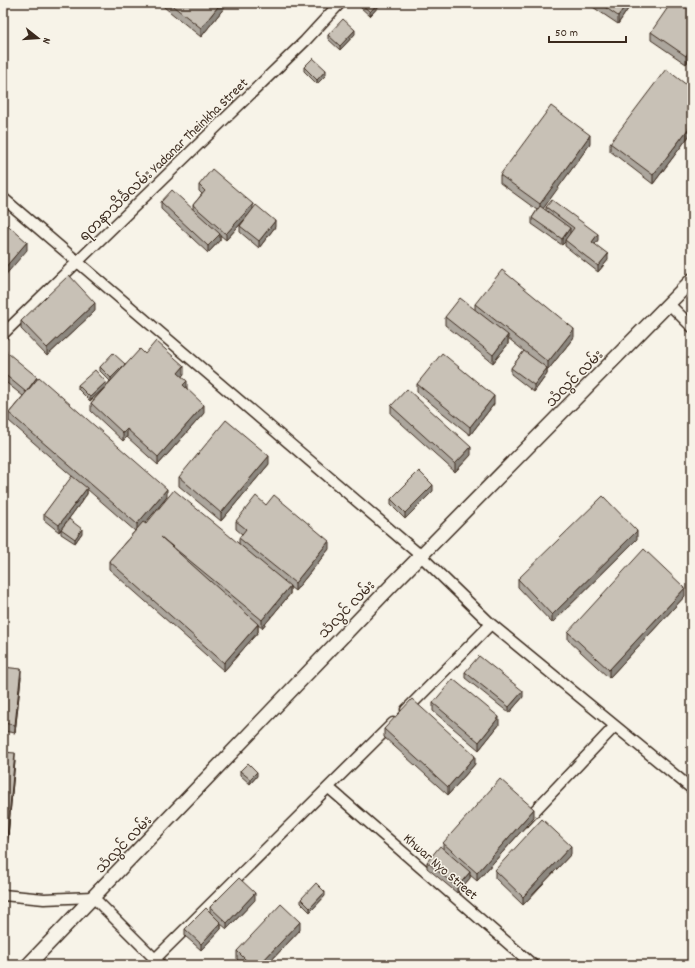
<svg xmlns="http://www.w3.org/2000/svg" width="695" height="968" viewBox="0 0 695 968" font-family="Dekko,'Noto Sans Myanmar',sans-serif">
	<rect width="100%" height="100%" fill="#f7f3e8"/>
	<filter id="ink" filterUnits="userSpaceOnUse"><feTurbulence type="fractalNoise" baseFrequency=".025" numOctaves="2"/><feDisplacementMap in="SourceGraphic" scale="8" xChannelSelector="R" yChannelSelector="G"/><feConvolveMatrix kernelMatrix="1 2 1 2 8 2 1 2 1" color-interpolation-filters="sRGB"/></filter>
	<g filter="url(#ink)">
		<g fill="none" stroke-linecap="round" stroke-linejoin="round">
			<g stroke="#3b2a1e" stroke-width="13">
				<path id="minor" d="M3 198 421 556 491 624 692 789
					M669 304 692 327
					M3 334 305 41 340 3
					M406 710 491 624
					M329 788 533 965
					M525 821 614 727
					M3 895 44 899 93 897 161 965
					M155 959 393 723"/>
			</g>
			<g stroke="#3b2a1e" stroke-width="16">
				<path id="tertiary" d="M28 965 391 586 692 280"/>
			</g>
			<use href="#minor" stroke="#f7f3e8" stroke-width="10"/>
			<use href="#tertiary" stroke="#f7f3e8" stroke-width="13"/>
		</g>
		<path fill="#aca69d" stroke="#3b2a1e" d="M159 3H228L201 37Z
			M360 3H379V6L370 16 360 7Z
			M587 3H632L618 24Z
			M692 3V55L686 64 651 40V32Z
			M355 34 340 50 328 39V35Z
			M304 67 326 75 317 84 304 71Z
			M692 89V132L653 184 610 151V143Z
			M590 144 543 208 546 211V207L598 240 595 244 608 260 598 272 565 246V242L562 245 532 224V218L537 210 500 183V175Z
			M199 185 253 209 275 227 259 248 240 232V226L247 217 226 240 220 235V240L208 253 161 209V202L193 209V205L202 194 199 191Z
			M475 304 574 337 548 370H547V374L534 392 511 374V368L524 351 508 338V344L493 363 445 325V317L475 310Z
			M95 311 47 356 21 329V321Z
			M3 349 167 497 145 523 146 524 239 544V538L242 534 236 529V521L266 505 329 549 295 591 290 587V594L262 628 258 625V632L224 671 109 569V561L135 531 87 489V494L59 532 44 520V514L73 477 9 421V413L23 396 3 380Z
			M145 354 184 374 182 376 187 389 204 413 158 465 127 437 123 441 91 411V403L105 387 90 401 78 389V385L106 386 110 381 100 371V367L125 365Z
			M417 384 494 404 470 435 417 392Z
			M391 406 471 455 455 472 391 414Z
			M269 464 221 521 179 486V477Z
			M433 491 405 519 391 505V499Z
			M61 529 82 533 75 543 61 534Z
			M637 539 552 623 518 587V579Z
			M685 596 609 678 568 640V632Z
			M3 667 21 677 15 733 3 731Z
			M465 672 523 697 509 713 465 678Z
			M433 703 499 725 479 750 433 711Z
			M384 729 475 764 448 795 384 737Z
			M3 752 15 761 6 857H3Z
			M240 771 257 776 250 784 240 775Z
			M534 817 477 881 470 875V878L457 893 427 868V862L443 849V843Z
			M571 854 523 905 495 878V870Z
			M325 896 310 912 301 903V899Z
			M255 900 227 929 221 924V929L201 950 185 936V929L210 912V907Z
			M300 930 267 965H243L237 959V951Z"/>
		<path fill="#8c877f" stroke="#3b2a1e" d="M221 3H228L201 37V28Z
			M378 3H379V6L370 16V12Z
			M627 3H632L618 24V16Z
			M355 30V34L340 50V46Z
			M692 47V55L686 64V56Z
			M326 70V75L317 84V80Z
			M692 124V132L653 184V175Z
			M590 135V144L540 213V204Z
			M253 204V210L226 240V234Z
			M275 221V227L259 248V241Z
			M570 228V234L565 240V242L562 245V239Z
			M220 234V240L208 253V246Z
			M598 234V240L592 248V242Z
			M27 242V250L3 278V270Z
			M608 254V260L598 272V266Z
			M4 293V299L3 301V294Z
			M95 303V311L47 356V348Z
			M574 329V337L548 370V362Z
			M508 335V344L493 363V355Z
			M125 364V368L111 382V378Z
			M184 366V374L178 381V373Z
			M547 368V374L534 392V385Z
			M37 377V383L26 398V392Z
			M187 381V389L183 385Z
			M106 382V386L90 401V397Z
			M494 396V404L470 435V427Z
			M204 405V413L158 465V457Z
			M127 429V437L123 441V433Z
			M471 447V455L455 472V464Z
			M269 456V464L221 521V513Z
			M433 485V491L405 519V513Z
			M87 488V494L59 532V525Z
			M167 489V497L137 533V524Z
			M82 529V533L75 543V539Z
			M637 531V539L552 623V615Z
			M329 541V549L295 591V583Z
			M290 586V594L262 628V620Z
			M685 588V596L609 678V670Z
			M258 624V632L224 671V663Z
			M21 669V677L15 733V725Z
			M523 691V697L509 713V707Z
			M499 717V725L479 750V742Z
			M15 753V761L6 857V849Z
			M475 756V764L448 795V787Z
			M257 772V776L250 784V779Z
			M534 809V817L477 881V873Z
			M571 846V854L523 905V897Z
			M470 872V878L457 893V887Z
			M325 892V896L310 912V908Z
			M255 893V900L227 929V923Z
			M300 922V930L267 965H259Z
			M221 923V929L201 950V944Z"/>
		<path fill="#c8c1b6" stroke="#3b2a1e" d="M169 3H221L201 28Z
			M360 3H378L370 12Z
			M599 3H627L618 16Z
			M671 3H692V47L686 56 651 32Z
			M343 19 355 30 340 46 328 35Z
			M313 58 326 70 317 80 304 67Z
			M666 69 692 89V124L653 175 610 143Z
			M551 106 590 135 540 204 500 175Z
			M212 169 253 204 226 234 193 205 205 191 199 185Z
			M172 190 220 234 208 246 161 202Z
			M552 200 598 234 592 242 608 254 598 266 565 240 574 228 546 207Z
			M256 205 275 221 259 241 240 226Z
			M540 206 570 228 562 239 532 218Z
			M3 221 27 242 3 270Z
			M502 270 574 329 548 362 475 304Z
			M69 275 95 303 47 348 21 321Z
			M460 298 508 335 493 355 445 317Z
			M156 341 184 366 178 373 187 381 183 385 204 405 158 457 127 429 123 433 91 403 140 349 145 354Z
			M3 349 37 377 26 392 3 373Z
			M524 351 547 368 534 385 511 368Z
			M113 353 125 364 111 378 100 367Z
			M442 353 494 396 470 427 417 384Z
			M95 370 106 382 90 397 78 385Z
			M39 377 167 489 137 524 9 413Z
			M407 389 471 447 455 464 391 406Z
			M226 420 269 456 221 513 179 477Z
			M419 471 433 485 405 513 391 499Z
			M72 476 87 488 59 525 44 514Z
			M174 490 290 586 262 620 161 537 258 624 224 663 109 561 143 522 146 524Z
			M274 495 329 541 295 583 239 538 246 529 236 521 256 496 266 505Z
			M603 496 637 531 552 615 518 579Z
			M69 519 82 529 75 539 61 529Z
			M644 549 685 588 609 670 568 632Z
			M479 656 523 691 509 707 465 672Z
			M3 667 21 669 15 725 3 723Z
			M453 679 499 717 479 742 433 703Z
			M412 699 475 756 448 787 384 729Z
			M3 752 15 753 6 849H3Z
			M248 763 257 772 250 779 240 771Z
			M500 779 534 809 477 873 443 843Z
			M542 819 571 846 523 897 495 870Z
			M440 846 470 872 457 887 427 862Z
			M239 878 255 893 227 923 210 907Z
			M316 883 325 892 310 908 301 899Z
			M281 904 300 922 259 965H251L237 951Z
			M206 908 221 923 201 944 185 929Z"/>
	</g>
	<g text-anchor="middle" stroke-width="3" stroke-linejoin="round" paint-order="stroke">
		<g font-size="14" fill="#3b2a1e" stroke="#f7f3e8">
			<text transform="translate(163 159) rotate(-44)" y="5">ရတနာသိင်္ခလမ်း Yadanar Theinkha Street</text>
			<text transform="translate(574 378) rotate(-45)" y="5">သံလွင် လမ်း</text>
			<text transform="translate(346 609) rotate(-46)" y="5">သံလွင် လမ်း</text>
			<text transform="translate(123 844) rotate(-46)" y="5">သံလွင် လမ်း</text>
			<text transform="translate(441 866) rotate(41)" y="5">Khwar Nyo Street</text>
		</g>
	</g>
	<rect width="695" height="968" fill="none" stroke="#f7f3e8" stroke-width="16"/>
	<rect x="8" y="8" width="679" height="952" fill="none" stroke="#3b2a1e" stroke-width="1.5" filter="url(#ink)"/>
	<g transform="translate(38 38) rotate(107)" stroke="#f7f3e8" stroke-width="3" paint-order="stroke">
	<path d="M0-3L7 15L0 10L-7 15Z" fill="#3b2a1e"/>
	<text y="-6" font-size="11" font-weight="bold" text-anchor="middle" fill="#3b2a1e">N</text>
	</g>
	<path d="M549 36v6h77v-6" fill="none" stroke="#3b2a1e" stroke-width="2"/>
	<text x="555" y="36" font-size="12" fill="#3b2a1e" stroke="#f7f3e8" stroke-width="3" paint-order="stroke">50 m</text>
</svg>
